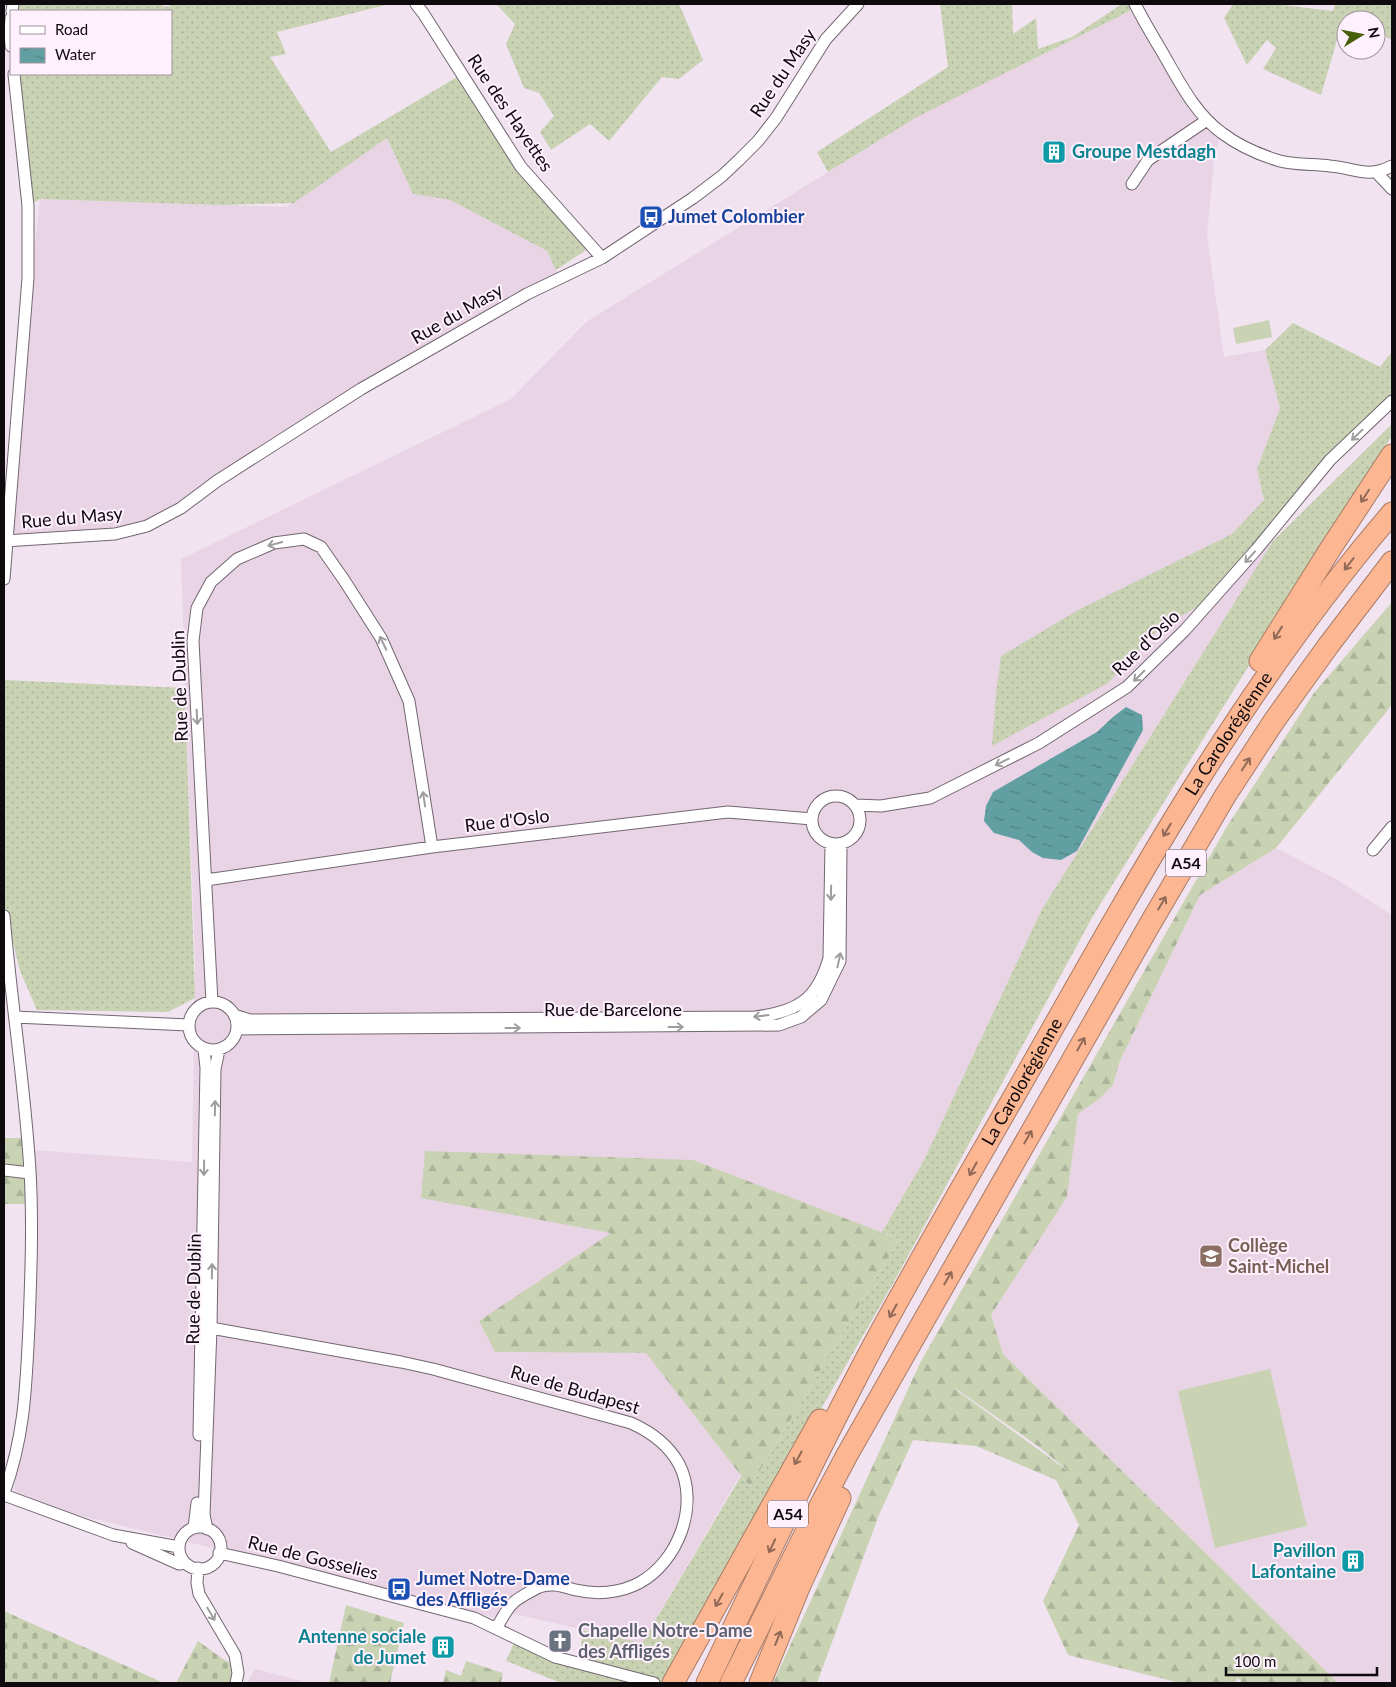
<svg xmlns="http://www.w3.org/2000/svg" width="1396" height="1687" viewBox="0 0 1396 1687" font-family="Lato,sans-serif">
	<defs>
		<pattern id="grass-dots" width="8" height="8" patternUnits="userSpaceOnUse" patternTransform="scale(1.25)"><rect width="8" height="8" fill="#c9d3b4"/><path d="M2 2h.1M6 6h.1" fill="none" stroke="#abb49a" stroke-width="1.8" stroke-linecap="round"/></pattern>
		<pattern id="forest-firs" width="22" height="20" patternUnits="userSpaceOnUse" patternTransform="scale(1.25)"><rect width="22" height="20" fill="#c9d3b4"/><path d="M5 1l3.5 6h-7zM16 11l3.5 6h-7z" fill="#abb49a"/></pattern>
		<pattern id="cemetery-stones" width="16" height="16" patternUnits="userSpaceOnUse" patternTransform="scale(1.25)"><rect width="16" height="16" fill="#c9d3b4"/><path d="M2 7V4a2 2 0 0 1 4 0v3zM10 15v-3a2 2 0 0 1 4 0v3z" fill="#abb49a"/></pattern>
		<pattern id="water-ripples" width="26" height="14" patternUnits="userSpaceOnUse" patternTransform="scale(1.25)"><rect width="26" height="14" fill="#619fa2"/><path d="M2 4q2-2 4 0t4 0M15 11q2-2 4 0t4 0" fill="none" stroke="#4e8082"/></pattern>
	</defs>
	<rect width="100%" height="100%" fill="#f1e3f0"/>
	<path fill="#e9d4e6" d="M1130 11 1219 140 1214 161 1207 235 1224 357 1265 350 1280 408 1257 469 1273 541 1042 909 924 1160 642 1643 514 1614 492 1617 14 1499 34 1150 192 1162 195 963 181 559 511 399 586 322 917 117Z
		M387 138 413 194 450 200 547 251 560 277 195 491 136 529 7 540 22 359 40 199 287 207Z
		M1276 848 1336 879 1392 915V1683H1338L1003 1354 991 1315 1067 1197 1078 1114 1099 1099 1113 1085 1119 1063 1200 895Z
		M255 1669 310 1683H247Z"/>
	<path fill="url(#grass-dots)" d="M13 4H156L169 7 170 4H390L277 32 286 54 270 57 331 152 462 74 528 175 592 246 556 270 547 251 450 200 413 194 387 138 294 203 221 205 40 199 28 206 14 74H171V11H12Z
		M496 4H679L703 60 679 79 662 77 609 141 590 124 551 150 540 132 554 116 539 93 524 88 506 44 515 24Z
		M940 4H1012L1013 34 1036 18 1038 49 1072 37 1122 4H1131L1130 11 917 117 828 172 817 152 948 67Z
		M1233 4H1275L1333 11 1335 4H1392V40L1376 31V20H1353L1344 16 1321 95 1263 69 1276 48 1267 40 1247 65 1224 18Z
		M1293 323 1380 367 1392 352V400L1201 605 1160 628 1108 683 992 746 996 694 1001 656 1080 609 1232 534 1264 500 1257 469 1280 408 1265 350Z
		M1392 424V436L1093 916 896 1278 664 1683H561L506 1661 516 1638 579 1663 583 1630 642 1643 741 1476 750 1487 899 1239 882 1232 924 1160 1042 909 1273 541Z
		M4 680 185 688 195 998 168 1012 37 1010 20 971 4 905Z"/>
	<path fill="url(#forest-firs)" fill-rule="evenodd" d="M1392 602V705L1276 848 1200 895 1119 1063 1113 1085 1099 1099 1078 1114 1067 1197 991 1315 1003 1354 1338 1683H1243L1238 1678 1234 1683H1180L1068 1655 1043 1601 1079 1525 1056 1480 976 1446 913 1440 879 1515 817 1683H773L920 1363 1226 828 1314 693ZM955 1388 1039 1447 1072 1474 955 1389Z
		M4 1138H27L31 1204H4Z
		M425 1151 693 1160 899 1239 750 1487 646 1353 495 1352 479 1321 611 1233 421 1198Z
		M346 1605 404 1623 390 1683H329Z
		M466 1661 503 1673 501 1683H443L446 1670 461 1676Z"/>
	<path fill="url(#cemetery-stones)" d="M4 1611 164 1683H4Z
		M198 1641 223 1659 237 1666 231 1683H176Z"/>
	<path fill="#c9d3b4" d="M1269 320 1272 337 1236 344 1233 328Z
		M1270 1369 1307 1526 1215 1548 1178 1391Z"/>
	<path fill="url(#water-ripples)" d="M1126 707 1142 715 1143 730 1077 851 1061 860 1043 858 1032 852 1019 840 994 833 984 821 986 806 993 792 1097 732 1113 717Z"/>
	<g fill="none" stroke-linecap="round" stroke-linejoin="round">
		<g stroke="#726671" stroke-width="13">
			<path id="street" d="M416 4 423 13 521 167 602 258
				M1135 4C1143 20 1152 35 1161 50 1178 79 1194 113 1222 133 1239 146 1260 155 1280 161 1295 165 1314 164 1330 166 1355 168 1367 179 1392 166
				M12 11 13 4
				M11 18 10 32 11 46
				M1376 172 1392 189
				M1132 184 1148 160 1207 120
				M4 541 115 534 147 526 181 508 217 481 361 389 527 294 602 258 693 198 722 176 739 160 758 141 776 118 826 39 858 4
				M4 579 28 278V206L14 74
				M812 820a24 24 0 1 1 48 0a24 24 0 1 1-48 0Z
				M855 805 881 806 930 798 1039 743 1127 687 1185 630 1256 550 1330 460 1392 401
				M1373 850 1392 827
				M206 880 432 847 728 812 812 819
				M4 916C11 1001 25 1086 30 1171 33 1222 31 1274 29 1326 26 1386 25 1435 4 1493
				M189 1026a24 24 0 1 1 48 0a24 24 0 1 1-48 0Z
				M212 1002 193 641 197 608 211 582 237 559 274 543 304 539 321 547 344 580 381 638 409 701 432 847
				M234 1015 250 1020 755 1017C796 1012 817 1001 829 958L831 844
				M15 1017 188 1025
				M237 1029 779 1025 801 1017 821 1000 840 961 841 845
				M4 1170 30 1173
				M211 1328 401 1362 433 1369 631 1423C651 1432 668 1444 679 1464 700 1505 678 1562 639 1583 620 1593 597 1595 576 1590 564 1587 552 1582 539 1587 532 1591 519 1597 513 1603 506 1609 502 1620 496 1628
				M199 1435 206 1068 204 1049
				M4 1495 113 1535 179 1547
				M179 1548a21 21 0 1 1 42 0a21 21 0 1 1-42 0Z
				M194 1528 197 1503
				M207 1529 204 1515 211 1328 215 1069 219 1050
				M132 1543 179 1564 185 1563
				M219 1553 278 1566 474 1618 555 1657 654 1683
				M198 1568 197 1583 199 1594 235 1655 238 1673 236 1683"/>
		</g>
		<g stroke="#a97a64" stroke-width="23">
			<g id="highway">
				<path d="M1260 661 1329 551 1392 455"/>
				<path d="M673 1683 820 1420"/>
				<path id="s1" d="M707 1683C761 1570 814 1457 873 1346 927 1246 985 1148 1041 1049 1147 861 1251 677 1392 513"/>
				<path d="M731 1683 802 1540 847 1455 1150 924 1225 796 1274 721 1328 646 1392 562"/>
				<path d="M760 1683 800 1585 840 1498"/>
			</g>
		</g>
		<use href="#street" stroke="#fff" stroke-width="11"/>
		<use href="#highway" stroke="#fcb792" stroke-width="21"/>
	</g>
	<defs><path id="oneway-shaft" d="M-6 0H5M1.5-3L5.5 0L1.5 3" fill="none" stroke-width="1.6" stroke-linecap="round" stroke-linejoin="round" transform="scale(1.25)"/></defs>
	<g stroke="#9f9d9f">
		<use href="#oneway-shaft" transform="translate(1357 435) rotate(136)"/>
		<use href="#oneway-shaft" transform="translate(275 544) rotate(165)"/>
		<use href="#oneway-shaft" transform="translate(1250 557) rotate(132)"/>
		<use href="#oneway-shaft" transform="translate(383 643) rotate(-116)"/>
		<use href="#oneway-shaft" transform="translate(1139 676) rotate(135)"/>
		<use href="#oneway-shaft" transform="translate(197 717) rotate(87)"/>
		<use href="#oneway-shaft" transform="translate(1002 762) rotate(153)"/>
		<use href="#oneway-shaft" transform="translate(424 799) rotate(-99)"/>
		<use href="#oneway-shaft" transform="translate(831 893) rotate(91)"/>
		<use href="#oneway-shaft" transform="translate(839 960) rotate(-78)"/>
		<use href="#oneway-shaft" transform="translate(761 1016) rotate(173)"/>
		<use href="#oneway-shaft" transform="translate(676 1027)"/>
		<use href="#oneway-shaft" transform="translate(513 1028)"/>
		<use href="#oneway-shaft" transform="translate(215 1108) rotate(-89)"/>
		<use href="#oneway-shaft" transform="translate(204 1168) rotate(91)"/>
		<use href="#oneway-shaft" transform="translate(212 1271) rotate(-89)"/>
		<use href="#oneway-shaft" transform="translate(211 1614) rotate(60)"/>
	</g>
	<g stroke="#916957">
		<use href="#oneway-shaft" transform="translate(1365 496) rotate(123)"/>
		<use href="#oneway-shaft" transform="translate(1349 564) rotate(128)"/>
		<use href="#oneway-shaft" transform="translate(1278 633) rotate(122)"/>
		<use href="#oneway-shaft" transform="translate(1246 764) rotate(-57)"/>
		<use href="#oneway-shaft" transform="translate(1167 830) rotate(121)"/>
		<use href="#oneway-shaft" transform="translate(1162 903) rotate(-59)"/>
		<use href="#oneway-shaft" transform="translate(1081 1044) rotate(-60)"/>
		<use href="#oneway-shaft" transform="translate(1028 1137) rotate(-60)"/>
		<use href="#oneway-shaft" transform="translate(973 1169) rotate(119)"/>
		<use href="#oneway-shaft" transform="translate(948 1278) rotate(-60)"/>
		<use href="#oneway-shaft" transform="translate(893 1311) rotate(119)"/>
		<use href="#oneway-shaft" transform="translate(798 1458) rotate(119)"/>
		<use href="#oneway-shaft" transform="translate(772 1546) rotate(115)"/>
		<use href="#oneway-shaft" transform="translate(719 1600) rotate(119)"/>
		<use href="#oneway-shaft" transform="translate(778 1638) rotate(-68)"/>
	</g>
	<defs>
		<g id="building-square" transform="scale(1.25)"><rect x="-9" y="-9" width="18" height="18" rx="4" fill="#0f9aa8" stroke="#fff0fd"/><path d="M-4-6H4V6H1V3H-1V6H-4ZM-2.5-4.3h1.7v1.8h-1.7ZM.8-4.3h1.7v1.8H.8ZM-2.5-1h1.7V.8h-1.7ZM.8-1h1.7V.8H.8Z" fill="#fff"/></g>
		<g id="bus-square" transform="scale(1.25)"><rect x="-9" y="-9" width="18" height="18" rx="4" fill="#1a4fb4" stroke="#fff0fd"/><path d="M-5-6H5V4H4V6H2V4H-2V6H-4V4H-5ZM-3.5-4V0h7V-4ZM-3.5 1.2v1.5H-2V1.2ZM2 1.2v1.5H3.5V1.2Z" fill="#fff"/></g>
		<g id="school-square" transform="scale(1.25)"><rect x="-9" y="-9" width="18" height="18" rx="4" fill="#8d6e63" stroke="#fff0fd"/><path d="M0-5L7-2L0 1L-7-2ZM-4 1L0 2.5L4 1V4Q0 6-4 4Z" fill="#fff"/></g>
		<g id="church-square" transform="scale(1.25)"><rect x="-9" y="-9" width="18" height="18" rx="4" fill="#6b7280" stroke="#fff0fd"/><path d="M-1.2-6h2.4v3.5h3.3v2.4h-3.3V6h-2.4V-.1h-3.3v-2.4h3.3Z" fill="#fff"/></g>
	</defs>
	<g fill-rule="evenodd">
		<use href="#building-square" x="1054" y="152"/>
		<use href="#bus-square" x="651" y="217"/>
		<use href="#school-square" x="1211" y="1256"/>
		<use href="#building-square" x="1353" y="1561"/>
		<use href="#bus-square" x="399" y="1589"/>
		<use href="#church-square" x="560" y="1641"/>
		<use href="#building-square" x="443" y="1647"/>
	</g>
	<g text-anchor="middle" stroke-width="4" stroke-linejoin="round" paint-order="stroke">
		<g fill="#fff0fd" stroke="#564f56" stroke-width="1">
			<rect x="1166" y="849.5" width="40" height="27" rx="4"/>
			<rect x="768" y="1500.5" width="40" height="27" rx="4"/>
		</g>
		<g font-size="16" font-weight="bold" fill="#0e0a0e">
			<text x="1186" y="869">A54</text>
			<text x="788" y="1520">A54</text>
		</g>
		<g font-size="18" fill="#0e0a0e" stroke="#fff0fd">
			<text transform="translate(783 73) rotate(-56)" y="6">Rue du Masy</text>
			<text transform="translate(510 113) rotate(56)" y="6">Rue des Hayettes</text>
			<text transform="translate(457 314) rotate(-30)" y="6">Rue du Masy</text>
			<text transform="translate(72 518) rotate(-5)" y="6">Rue du Masy</text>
			<text transform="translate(1146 643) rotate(-44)" y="6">Rue d'Oslo</text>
			<text transform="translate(180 686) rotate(-92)" y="6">Rue de Dublin</text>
			<text dy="6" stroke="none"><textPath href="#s1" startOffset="1084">La Carolorégienne</textPath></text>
			<text transform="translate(507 821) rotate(-7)" y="6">Rue d'Oslo</text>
			<text x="613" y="1016">Rue de Barcelone</text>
			<text dy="6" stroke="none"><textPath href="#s1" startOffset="679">La Carolorégienne</textPath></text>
			<text transform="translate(194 1289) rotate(-89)" y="6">Rue de Dublin</text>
			<text transform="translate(575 1390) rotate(16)" y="6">Rue de Budapest</text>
			<text transform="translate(313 1558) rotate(14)" y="6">Rue de Gosselies</text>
		</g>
		<g font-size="18" font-weight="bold" fill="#0d838f" stroke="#fff0fd" text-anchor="end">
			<text x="1072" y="158" text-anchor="start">Groupe Mestdagh</text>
			<text x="1336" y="1557">Pavillon<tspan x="1336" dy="21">Lafontaine</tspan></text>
			<text x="426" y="1643">Antenne sociale<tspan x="426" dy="21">de Jumet</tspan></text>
		</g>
		<g font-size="18" font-weight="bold" fill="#164399" stroke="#fff0fd" text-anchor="start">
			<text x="668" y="223">Jumet Colombier</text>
			<text x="416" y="1585">Jumet Notre-Dame<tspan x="416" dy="21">des Affligés</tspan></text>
		</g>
		<g font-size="18" font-weight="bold" fill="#785e54" stroke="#fff0fd" text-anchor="start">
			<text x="1228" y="1252">Collège<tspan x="1228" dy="21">Saint-Michel</tspan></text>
		</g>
		<g font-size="18" font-weight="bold" fill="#5b616d" stroke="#fff0fd" text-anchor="start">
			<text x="578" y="1637">Chapelle Notre-Dame<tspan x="578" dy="21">des Affligés</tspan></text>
		</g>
	</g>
	<rect width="1396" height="1687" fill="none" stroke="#0e0a0e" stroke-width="10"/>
	<rect x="10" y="10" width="162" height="65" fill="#fff0fd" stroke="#9f949d"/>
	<rect x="20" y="26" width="25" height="8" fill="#ffffff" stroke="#9f949d"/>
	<text x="55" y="35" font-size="15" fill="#0e0a0e">Road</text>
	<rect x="20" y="48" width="25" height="15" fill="url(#water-ripples)" stroke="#9f949d"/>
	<text x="55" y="60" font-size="15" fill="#0e0a0e">Water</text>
	<g transform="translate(1361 35) rotate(80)"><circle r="24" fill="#fff0fd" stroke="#9f949d"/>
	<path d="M0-4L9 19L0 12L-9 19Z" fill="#485f0a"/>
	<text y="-8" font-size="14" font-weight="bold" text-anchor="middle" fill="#0e0a0e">N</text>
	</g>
	<path d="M1226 1667v8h151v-8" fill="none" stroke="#0e0a0e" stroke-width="2.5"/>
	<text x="1234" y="1667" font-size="15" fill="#0e0a0e" stroke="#fff0fd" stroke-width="4" paint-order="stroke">100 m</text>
</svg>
